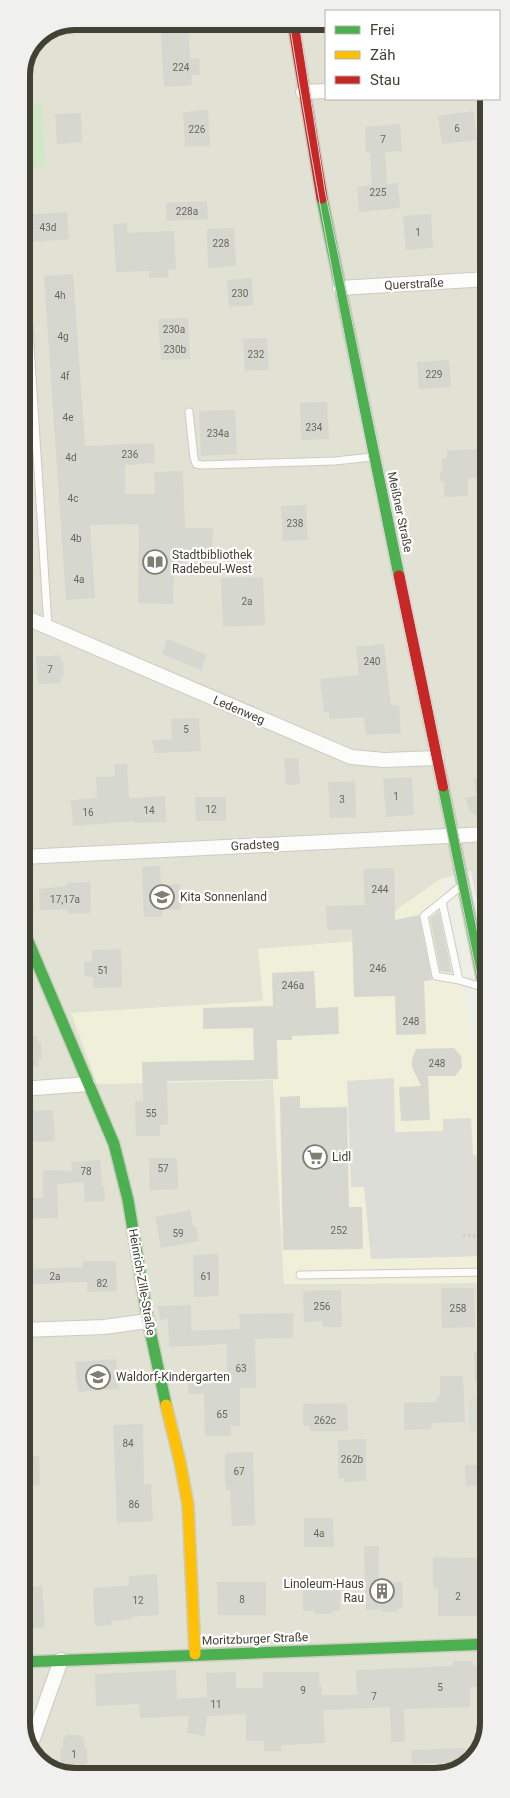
<svg xmlns="http://www.w3.org/2000/svg" width="510" height="1798" viewBox="0 0 510 1798" font-family="Roboto,sans-serif">
	<rect width="100%" height="100%" fill="#edeee6"/>
	<path fill="#e1e1d4" d="M75 21 326 22V99H488V953L471 871 440 879 368 940 264 1001 72 1013 97 1084 273 1080 284 1284 488 1283 489 1723 476 1758 446 1776H68L39 1763 22 1734 21 75 37 37Z"/>
	<path fill="#f0efd9" d="M440 879 488 1118V1283L284 1284 273 1080 97 1084 71 1013 263 1001 258 949 368 940 400 907Z"/>
	<path fill="#d0e8c7" d="M42 104 45 166 21 168V105Z"/>
	<path fill="#dcddd6" d="M394 1078 395 1132 443 1131V1119L471 1118 473 1155H485L488 1256 371 1259 364 1187H351L347 1081Z
		M486 1397 487 1430 470 1431 468 1398Z"/>
	<path fill="#d6d7cf" d="M160 21H188L190 59 199 58 200 75H191L192 85 164 87Z
		M208 110 210 146 185 147 183 112Z
		M473 111 477 140 442 144 438 116Z
		M81 113 82 142 57 144 55 114Z
		M400 124 402 151 385 152 387 184 398 183 400 208 359 212 357 187 372 185 370 153H366L365 127Z
		M207 201 208 219 167 221 166 203Z
		M67 212 69 239 21 243V215Z
		M431 214 433 248 406 250 403 216Z
		M127 223V233L174 231 176 269 168 270 169 277 149 278V271L116 272 113 224Z
		M234 228 236 266 208 268 207 229Z
		M73 274 85 446 154 443 155 463 125 465V494H155L154 472 183 471 185 528H213L212 562H183L174 570 173 604 138 603 139 524 90 525 95 598 66 600 44 276Z
		M252 278 253 305 229 307 227 280Z
		M188 318 190 359 161 360 158 319Z
		M267 338 269 370 245 371 243 339Z
		M449 360 451 387 419 389 417 362Z
		M327 402 329 439 301 440 300 403Z
		M235 410 237 454 201 456 199 411Z
		M478 449 479 478H468V496L444 497V483L440 480V472L443 470 442 458H447V451Z
		M306 505 308 540 283 541 281 506Z
		M263 577 265 625 223 627 221 578Z
		M167 639 207 655 201 670 162 654Z
		M384 644 391 706 399 705 401 733 366 735 364 717 330 719 329 712H324L320 679 359 675 356 647Z
		M60 655 61 662H63L64 676H61V683L38 684 36 657Z
		M199 718 201 751 155 753 152 740 172 739 171 719Z
		M298 758 300 784 286 785 284 759Z
		M114 764H127L129 798 165 796 166 822 134 823V821L73 826 71 800 97 798 96 777H115Z
		M488 776V825L469 810 466 798 477 795 473 779Z
		M412 777 414 815 386 817 383 779Z
		M355 781 356 817 330 818 328 782Z
		M195 797H226V821H196Z
		M160 866 161 885 180 884 181 909 162 910V917H144L142 867Z
		M394 868 395 920 419 915 432 980 424 981 426 1034 396 1035 395 996 354 997 352 929 327 930 326 906 365 905 363 869Z
		M90 882 91 913 68 914 67 909 40 910 39 889 67 886 66 883Z
		M439 911 452 973 440 971 430 918Z
		M121 949 122 987 93 988V977H85L84 962H92V950Z
		M314 971 316 1008 338 1007 339 1034 292 1036V1040H277L278 1079 167 1081 168 1124 160 1125V1136H136L135 1101H143L142 1062 254 1060 253 1028 203 1029V1008L273 1006 272 973Z
		M22 1036H37L38 1043 41 1042 42 1058 38 1059 39 1066 22 1067Z
		M454 1048 461 1056 462 1067 455 1076H428L430 1120 401 1121 399 1087 421 1086 412 1067V1059L416 1049Z
		M300 1096V1108L347 1107 349 1207H362L363 1249 283 1250 280 1097Z
		M53 1110 55 1141 22 1142V1123L27 1122 26 1111Z
		M149 1158H177L178 1189 150 1190Z
		M100 1160 102 1186H104L105 1201 85 1202 84 1182 57 1184 58 1218 22 1219V1198H43V1170L72 1171 71 1162Z
		M190 1210 193 1227 196 1226 199 1241 161 1248 155 1217Z
		M218 1254 219 1296 194 1297 193 1255Z
		M83 1261H116L117 1291 87 1292V1282L33 1284 32 1269 83 1267Z
		M441 1288H474L475 1327 442 1328Z
		M341 1290 342 1327H322V1321L304 1322 303 1291Z
		M191 1305V1331L240 1329 239 1314 293 1313V1338L255 1339 256 1388H240V1426H231V1436H205L204 1394H188V1379H227V1344L169 1347 168 1319 160 1320 158 1306Z
		M488 1351 489 1382H475L474 1352Z
		M116 1359 119 1389 78 1392 75 1362Z
		M440 1376H463L465 1422 431 1423V1429L404 1430V1403L437 1402V1396H440Z
		M347 1403 348 1431H310V1426H303V1404Z
		M143 1424 144 1484H151L153 1521 117 1523 113 1425Z
		M366 1439V1481L344 1482V1478H338V1440Z
		M253 1452 255 1525 232 1526 230 1490H226L225 1479V1453Z
		M39 1456 40 1485 22 1486V1457Z
		M465 1465H489V1485L466 1486Z
		M304 1518H333L334 1547H304Z
		M364 1546H379V1583L402 1582 403 1609H397V1612H382V1609L366 1610Z
		M433 1557 485 1558V1604H477V1616H438V1589L433 1588Z
		M157 1574 159 1615 131 1617V1619L111 1621V1625L95 1626 93 1588 123 1586 129 1585V1576Z
		M217 1582H266V1615H218Z
		M303 1585H340V1611H332V1614H315V1611H303Z
		M42 1586 45 1627 22 1629V1587Z
		M453 1661H473V1666L489 1665V1686L470 1687V1707L404 1709 405 1742H391L390 1707 323 1710 325 1743 281 1745V1751H264V1741H246V1714L207 1716 205 1736 187 1733 189 1716 140 1718 139 1704 96 1706 95 1674 176 1670 177 1699 207 1697 206 1673 236 1672V1688H263V1672H319V1685H321L322 1695H357L356 1670 453 1666Z
		M67 1735H79L84 1739V1747H87V1776H68L61 1773 60 1748H63V1740Z
		M465 1748 466 1762 412 1764 411 1750Z"/>
	<g fill="none" stroke-linecap="round" stroke-linejoin="round">
		<g stroke="#cbcbc4" stroke-width="9">
			<path id="lane" d="M25 267 48 627
				M189 412 194 458 196 464 202 465 335 461 372 457
				M461 886 424 916 436 976 459 980 482 987
				M442 902 459 980
				M300 1275 488 1272"/>
		</g>
		<g stroke="#cbcbc4" stroke-width="16">
			<path id="street" d="M303 92 326 91
				M21 268 25 267
				M340 288 488 279
				M22 616 351 757 384 760 437 758
				M22 857 488 834
				M22 1089 88 1084
				M22 1330 104 1327 148 1321
				M30 1747 61 1660"/>
		</g>
		<g stroke="#cccdbf" stroke-width="14">
			<path id="fast" d="M322 198 399 576
				M443 786 488 1007
				M22 927 114 1144 128 1200 148 1321 166 1405
				M22 1662 489 1644"/>
		</g>
		<g stroke="#cccdbf" stroke-width="14">
			<path id="slow" d="M166 1405 180 1462 188 1505 195 1654"/>
		</g>
		<g stroke="#cccdbf" stroke-width="14">
			<path id="jam" d="M293 22 322 198
				M399 576 443 786"/>
		</g>
		<path stroke="#cecec9" stroke-width="3" stroke-dasharray="2.5 2.5" stroke-linecap="butt" d="M463 1235 488 1237
			M42 1757 54 1761H60"/>
		<use href="#lane" stroke="#fcfcfb" stroke-width="7"/>
		<use href="#street" stroke="#fcfcfb" stroke-width="14"/>
		<use href="#fast" stroke="#4caf50" stroke-width="11"/>
		<use href="#slow" stroke="#ffc107" stroke-width="11"/>
		<use href="#jam" stroke="#c62828" stroke-width="11"/>
		<path stroke="#d8d8d7" stroke-width="1" d="M289 21C342 359 419 693 488 1028
			M299 22 325 191 427 679 488 985"/>
	</g>
	<defs>
		<g id="library-ring" transform="scale(1.25)"><circle r="9.5" fill="#fff" stroke="#7e7e72" stroke-width="1.5"/><path d="M-6-4Q-3-5.5-.7-3.5V5Q-3 3-6 4ZM6-4Q3-5.5 .7-3.5V5Q3 3 6 4Z" fill="#7e7e72"/></g>
		<g id="school-ring" transform="scale(1.25)"><circle r="9.5" fill="#fff" stroke="#7e7e72" stroke-width="1.5"/><path d="M0-5L7-2L0 1L-7-2ZM-4 1L0 2.5L4 1V4Q0 6-4 4Z" fill="#7e7e72"/></g>
		<g id="supermarket-ring" transform="scale(1.25)"><circle r="9.5" fill="#fff" stroke="#7e7e72" stroke-width="1.5"/><path d="M-6-5.5h2.5l.6 2H6L4.5 2H-2.5L-4.4-4H-6ZM-1.5 3.2a1.3 1.3 0 1 0 .1 0ZM3 3.2a1.3 1.3 0 1 0 .1 0Z" fill="#7e7e72"/></g>
		<g id="building-ring" transform="scale(1.25)"><circle r="9.5" fill="#fff" stroke="#7e7e72" stroke-width="1.5"/><path d="M-4-6H4V6H1V3H-1V6H-4ZM-2.5-4.3h1.7v1.8h-1.7ZM.8-4.3h1.7v1.8H.8ZM-2.5-1h1.7V.8h-1.7ZM.8-1h1.7V.8H.8Z" fill="#7e7e72"/></g>
	</defs>
	<g fill-rule="evenodd">
		<use href="#library-ring" x="155" y="562"/>
		<use href="#school-ring" x="162" y="897"/>
		<use href="#supermarket-ring" x="315" y="1157"/>
		<use href="#school-ring" x="98" y="1377"/>
		<use href="#building-ring" x="382" y="1591"/>
	</g>
	<g text-anchor="middle" stroke-width="4.5" stroke-linejoin="round" paint-order="stroke">
		<g font-size="10" fill="#68675c">
			<text x="181" y="71">224</text>
			<text x="457" y="132">6</text>
			<text x="197" y="133">226</text>
			<text x="383" y="143">7</text>
			<text x="378" y="196">225</text>
			<text x="187" y="215">228a</text>
			<text x="48" y="231">43d</text>
			<text x="418" y="236">1</text>
			<text x="221" y="247">228</text>
			<text x="240" y="297">230</text>
			<text x="60" y="299">4h</text>
			<text x="174" y="333">230a</text>
			<text x="63" y="340">4g</text>
			<text x="175" y="353">230b</text>
			<text x="256" y="358">232</text>
			<text x="434" y="378">229</text>
			<text x="65" y="380">4f</text>
			<text x="68" y="421">4e</text>
			<text x="314" y="431">234</text>
			<text x="218" y="437">234a</text>
			<text x="130" y="458">236</text>
			<text x="71" y="461">4d</text>
			<text x="73" y="502">4c</text>
			<text x="295" y="527">238</text>
			<text x="76" y="542">4b</text>
			<text x="79" y="583">4a</text>
			<text x="247" y="605">2a</text>
			<text x="372" y="665">240</text>
			<text x="50" y="673">7</text>
			<text x="186" y="733">5</text>
			<text x="396" y="800">1</text>
			<text x="342" y="803">3</text>
			<text x="211" y="813">12</text>
			<text x="149" y="814">14</text>
			<text x="88" y="816">16</text>
			<text x="380" y="893">244</text>
			<text x="65" y="903">17,17a</text>
			<text x="378" y="972">246</text>
			<text x="103" y="974">51</text>
			<text x="293" y="989">246a</text>
			<text x="411" y="1025">248</text>
			<text x="437" y="1067">248</text>
			<text x="151" y="1117">55</text>
			<text x="163" y="1172">57</text>
			<text x="86" y="1175">78</text>
			<text x="339" y="1234">252</text>
			<text x="178" y="1237">59</text>
			<text x="55" y="1280">2a</text>
			<text x="206" y="1280">61</text>
			<text x="102" y="1287">82</text>
			<text x="322" y="1310">256</text>
			<text x="458" y="1312">258</text>
			<text x="241" y="1372">63</text>
			<text x="222" y="1418">65</text>
			<text x="325" y="1424">262c</text>
			<text x="128" y="1447">84</text>
			<text x="352" y="1463">262b</text>
			<text x="239" y="1475">67</text>
			<text x="134" y="1508">86</text>
			<text x="319" y="1537">4a</text>
			<text x="458" y="1600">2</text>
			<text x="242" y="1603">8</text>
			<text x="138" y="1604">12</text>
			<text x="440" y="1691">5</text>
			<text x="303" y="1694">9</text>
			<text x="374" y="1700">7</text>
			<text x="216" y="1708">11</text>
			<text x="74" y="1758">1</text>
		</g>
		<g font-size="12" fill="#424134" stroke="#fff">
			<text transform="translate(414 284) rotate(-3)" y="4">Querstraße</text>
			<text transform="translate(400 512) rotate(78)" y="4">Meißner Straße</text>
			<text transform="translate(239 710) rotate(23)" y="4">Ledenweg</text>
			<text transform="translate(255 845) rotate(-3)" y="4">Gradsteg</text>
			<text transform="translate(142 1282) rotate(80)" y="4">Heinrich-Zille-Straße</text>
			<text transform="translate(255 1639) rotate(-2)" y="4">Moritzburger Straße</text>
		</g>
		<g font-size="12" fill="#424134" stroke="#fff" text-anchor="start">
			<text x="172" y="559">Stadtbibliothek<tspan x="172" dy="14">Radebeul-West</tspan></text>
			<text x="180" y="901">Kita Sonnenland</text>
			<text x="332" y="1161">Lidl</text>
			<text x="116" y="1381">Waldorf-Kindergarten</text>
			<text x="364" y="1588" text-anchor="end">Linoleum-Haus<tspan x="364" dy="14">Rau</tspan></text>
		</g>
	</g>
	<path d="M0 0H510V1798H0ZM75 30H435A45 45 0 0 1 480 75V1723A45 45 0 0 1 435 1768H75A45 45 0 0 1 30 1723V75A45 45 0 0 1 75 30Z" fill="#f0f0ef" fill-rule="evenodd"/>
	<path fill="none" stroke="#424134" stroke-width="6" d="M75 30H435A45 45 0 0 1 480 75V1723A45 45 0 0 1 435 1768H75A45 45 0 0 1 30 1723V75A45 45 0 0 1 75 30Z"/>
	<rect x="325" y="10" width="175" height="90" fill="#ffffff" stroke="#b3b3ae"/>
	<rect x="335" y="26" width="25" height="8" fill="#4caf50" stroke="#b3b3ae"/>
	<text x="370" y="35" font-size="15" fill="#424134">Frei</text>
	<rect x="335" y="51" width="25" height="8" fill="#ffc107" stroke="#b3b3ae"/>
	<text x="370" y="60" font-size="15" fill="#424134">Zäh</text>
	<rect x="335" y="76" width="25" height="8" fill="#c62828" stroke="#b3b3ae"/>
	<text x="370" y="85" font-size="15" fill="#424134">Stau</text>
</svg>
